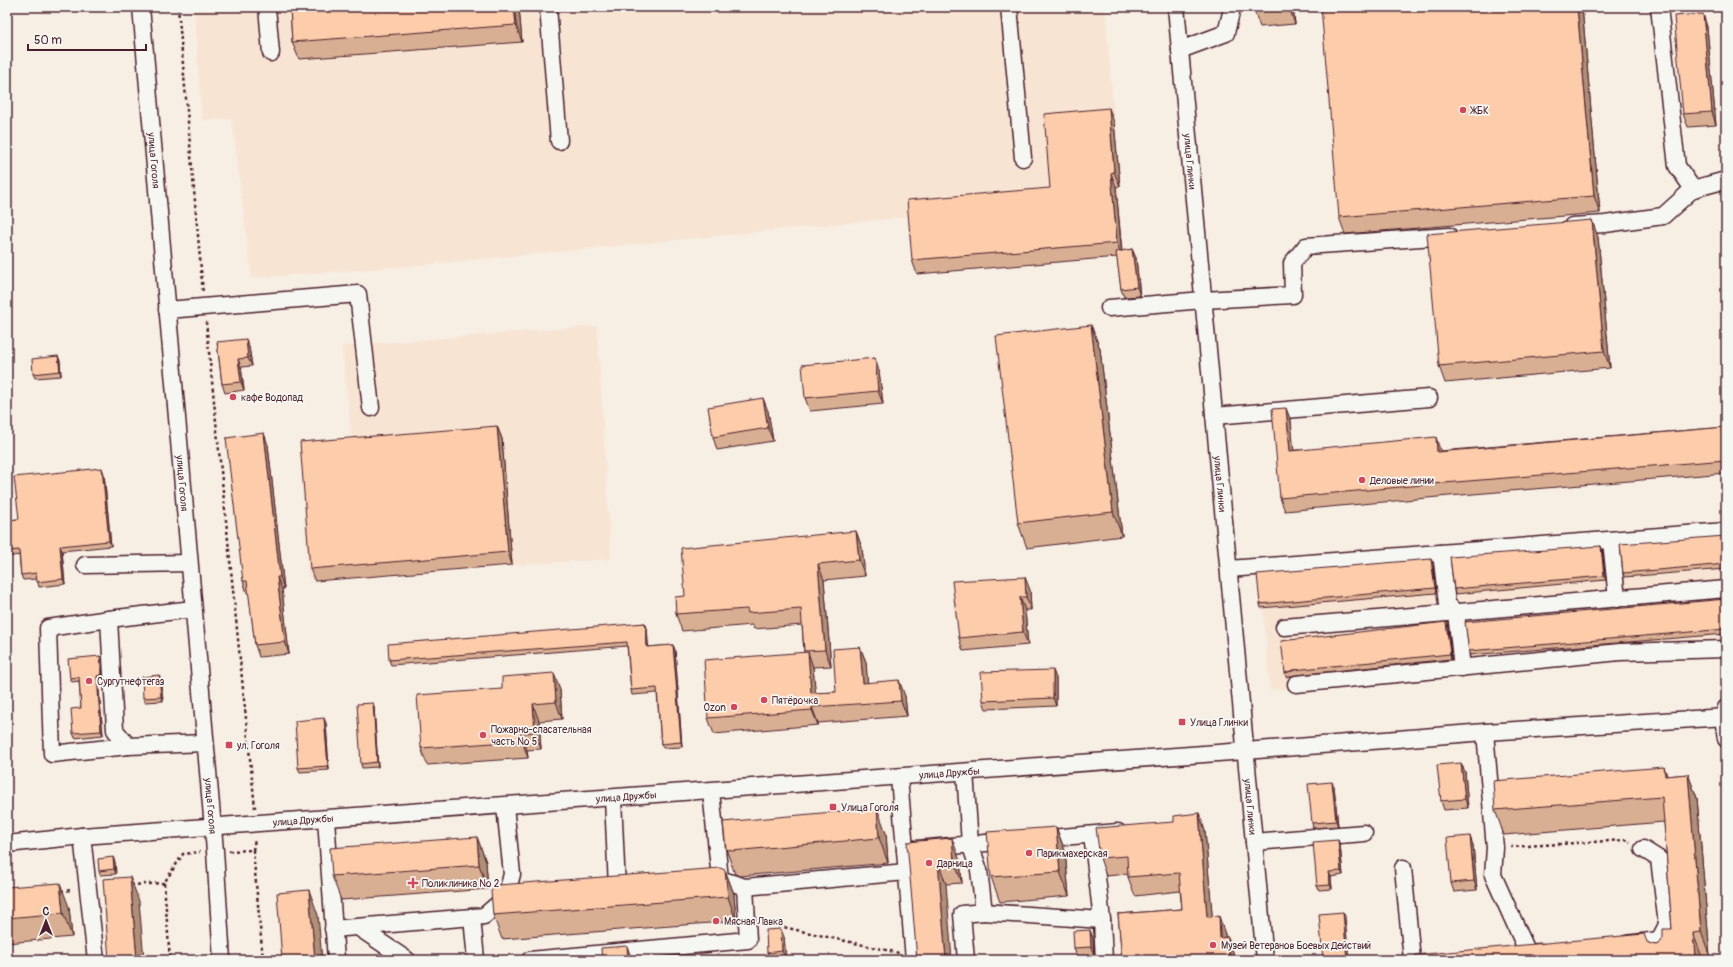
<svg xmlns="http://www.w3.org/2000/svg" width="1733" height="967" viewBox="0 0 1733 967" font-family="Pangolin,sans-serif">
	<rect width="100%" height="100%" fill="#f7eee4"/>
	<filter id="ink" filterUnits="userSpaceOnUse"><feTurbulence type="fractalNoise" baseFrequency=".025" numOctaves="2"/><feDisplacementMap in="SourceGraphic" scale="8" xChannelSelector="R" yChannelSelector="G"/><feConvolveMatrix kernelMatrix="1 2 1 2 8 2 1 2 1" color-interpolation-filters="sRGB"/></filter>
	<g filter="url(#ink)">
		<path fill="#f8e4d3" d="M194 7H1105L1120 196 421 265 252 278 232 119 202 120Z
			M597 326 611 559 308 577 300 446 352 440 342 346Z
			M1726 521V661L1725 651 1270 690 1259 561Z
			M884 954V960H821Z"/>
		<g fill="none" stroke-linecap="round" stroke-linejoin="round">
			<g stroke="#4a1f2b" stroke-width="19">
				<g id="minor">
					<path id="s1" d="M141 7 215 851 222 960"/>
					<path d="M267 7 271 53"/>
					<path d="M548 7 559 141"/>
					<path d="M1009 7 1023 158"/>
					<path id="s2" d="M1176 7 1265 960"/>
					<path d="M1659 7 1677 166 1693 189"/>
					<path d="M1180 50 1226 33 1231 13V7"/>
					<path d="M1572 226 1605 224 1663 216 1693 189 1726 180"/>
					<path d="M1109 308 1203 300 1293 295 1292 263 1306 246 1449 236"/>
					<path d="M167 310 358 294 371 408"/>
					<path d="M1214 416 1429 398"/>
					<path d="M1611 541 1617 599"/>
					<path d="M1441 553 1447 604 1456 613 1462 668"/>
					<path d="M85 565 189 563"/>
					<path d="M1229 569 1726 531"/>
					<path d="M193 609 109 619 115 730 128 746 205 743"/>
					<path d="M109 619 48 628 52 754 128 746"/>
					<path d="M1284 627 1726 589"/>
					<path d="M1296 684 1620 652 1726 649"/>
					<path d="M1726 708 1723 717 1726 739"/>
					<path d="M1485 732 1495 848 1493 875 1528 953 1541 952"/>
					<path d="M965 772 970 844 979 870 984 912 962 914 966 960"/>
					<path d="M899 777 914 960"/>
					<path d="M613 798 617 888"/>
					<path d="M326 819 336 960"/>
					<path d="M1092 835 1102 920 1104 960"/>
					<path d="M82 836 96 960"/>
					<path d="M1040 839 1118 832"/>
					<path d="M1254 842 1364 833"/>
					<path id="s3" d="M7 844 82 836 1245 751 1485 732 1726 717"/>
					<path d="M1643 849 1659 859 1667 925 1659 940 1663 960"/>
					<path d="M905 850 1009 841"/>
					<path d="M1403 868 1412 960"/>
					<path d="M720 879 745 887 906 872"/>
					<path d="M711 880 720 879 711 791"/>
					<path d="M984 912 1102 920"/>
					<path d="M472 917 476 960"/>
					<path d="M358 927 407 960"/>
					<path d="M333 929 484 916 506 897 512 874 505 806"/>
					<path d="M1626 944 1659 940"/>
					<path d="M530 960 748 940 745 887"/>
				</g>
			</g>
			<path stroke="#4a1f2b" stroke-width="2.5" stroke-dasharray="3 3" stroke-linecap="butt" d="M178 7 203 293
				M206 322 255 808
				M1510 847 1625 840 1630 842
				M253 850 263 960
				M229 851 253 850 255 839
				M164 883 170 960
				M131 885 164 883 183 854 200 852
				M61 891 72 890
				M761 922 899 953"/>
			<use href="#minor" stroke="#f6f6f2" stroke-width="16"/>
		</g>
		<path fill="#d9af93" stroke="#4a1f2b" d="M290 7H519L522 42 299 59 292 42Z
			M1254 7H1293L1295 24 1260 27 1254 10Z
			M1582 7 1600 213 1345 234 1339 217Z
			M1703 14 1707 27 1716 125 1688 127 1683 114Z
			M1114 122 1120 186 1116 187 1122 251 1132 249 1136 258 1140 296 1124 297 1121 289 1117 257 917 274 912 260 1050 188Z
			M1598 237 1610 368 1445 383 1439 366Z
			M1091 325 1100 349 1122 536 1027 548 1018 523Z
			M217 342 249 347 252 366 241 367 244 390 225 393 222 384Z
			M58 356 60 361 61 376 35 378 33 374Z
			M879 371 883 404 810 411 805 398Z
			M768 411 773 441 717 450 713 437Z
			M1291 421 1293 450H1440V451L1726 427V473L1449 496 1285 511 1280 498Z
			M497 426 502 439 512 565 315 581 310 569Z
			M268 445 284 589H282L289 654 259 657 255 645 249 593H247L243 581Z
			M104 474 111 546 62 551 65 584 39 587 37 579 23 580 21 575 19 555 7 557V520L19 519Z
			M856 531 862 548 865 576 824 580 831 666 813 667 815 693 836 692 860 647 866 662 867 682 905 696 907 716 818 723V725L714 734 708 718 804 652 802 625 754 629 752 625 682 631 676 614 685 596Z
			M1726 536V569L1624 577 1623 573Z
			M1601 546 1602 550 1606 580 1455 594 1454 589Z
			M1433 563 1436 593 1261 608 1260 604Z
			M1030 590 1031 610H1025L1028 645 963 651 959 638Z
			M1726 599V634L1470 655 1469 651Z
			M645 623 647 628 648 647 673 645 675 650 682 747 663 748 661 744 657 693 632 695 631 690 627 646 391 665 389 660Z
			M1448 627 1451 659 1295 675 1286 677 1285 673Z
			M102 661 103 680H98L103 735 75 738 73 733 81 708 79 681 72 682 70 678Z
			M159 675 161 680 163 701 145 702 143 698Z
			M1056 678V706L986 709 983 701Z
			M560 690 562 719 539 721 541 749 527 750 528 758 427 765 421 748Z
			M373 703 374 707 378 767 362 768 361 764Z
			M326 723 329 770 300 772 298 768Z
			M1461 763 1465 772 1468 808 1444 810 1441 801Z
			M1688 774 1697 798 1710 956 1702 957V960H1416L1647 942 1651 944 1656 945 1660 943 1672 929 1664 822 1504 835 1495 810 1667 776Z
			M1334 786 1338 826 1313 828 1312 823Z
			M1199 813 1205 831 1212 916 1225 934V937H1228L1234 955 1235 960H1122L1118 914 1182 909 1180 891 1135 896 1128 877V874L1106 876 1100 858 1174 822Z
			M1056 827 1065 851 1069 896 1000 902 991 877Z
			M886 833 888 863 740 876 735 874 726 849Z
			M477 837 486 862 488 889 341 900 332 876Z
			M1338 840 1340 845 1343 875 1331 877 1332 889 1319 890 1317 886Z
			M907 842 960 861 962 883 946 884Z
			M1473 845 1477 890 1454 892 1451 883Z
			M113 857 115 862 116 874 100 875 99 871Z
			M725 870 734 894 736 921 502 939 493 915Z
			M7 887 69 907 72 937 7 943Z
			M1090 930 1093 939 1094 955 1077 957 1074 948Z
			M784 937 786 960H770L767 953Z"/>
		<path fill="#b08f78" stroke="#4a1f2b" d="M514 7H519L522 42 516 25Z
			M1289 7H1293L1295 24Z
			M1577 7H1582L1600 213 1594 196Z
			M1703 14 1707 27 1716 125 1712 112Z
			M1109 108 1114 122 1120 186 1114 172Z
			M1111 173 1116 187 1122 257 1117 243Z
			M1592 220 1598 237 1610 368 1604 351Z
			M1132 249 1136 258 1140 296 1137 287Z
			M1091 325 1100 349 1122 536 1113 512Z
			M246 339 249 347 252 366 248 358Z
			M58 356 60 361 61 376 60 371Z
			M875 358 879 371 883 404 878 391Z
			M238 359 241 367 244 390 241 382Z
			M763 398 768 411 773 441 768 428Z
			M1286 408 1291 421 1295 464 1290 451Z
			M497 426 502 439 512 565 508 552Z
			M264 433 268 445 284 589 280 577Z
			M1436 437 1440 450 1442 464 1437 452Z
			M102 468 104 474 111 546 109 541Z
			M856 531 862 548 865 576 859 560Z
			M60 546 62 551 65 584 63 579Z
			M1601 546 1602 550 1606 580 1604 576Z
			M1431 559 1433 563 1436 593 1435 588Z
			M818 564 824 580 831 666 825 650Z
			M277 577 282 589 289 654 285 642Z
			M1025 577 1030 590 1031 610 1026 597Z
			M1020 597 1025 610 1028 645 1023 632Z
			M1446 622 1448 627 1451 659 1450 654Z
			M645 623 647 628 649 652 647 647Z
			M673 645 675 650 682 747 681 742Z
			M860 647 866 662 869 699 863 683Z
			M808 652 813 667 817 707 811 693Z
			M100 656 102 661 103 680 101 675Z
			M1053 670 1056 678V706L1053 698Z
			M554 673 560 690 562 719 556 702Z
			M159 675 161 680 163 701 161 697Z
			M97 676 98 680 103 735 101 731Z
			M899 680 905 696 907 716 901 701Z
			M373 703 374 707 378 767 377 762Z
			M533 704 539 721 541 749 535 732Z
			M812 707 818 723V725L812 710Z
			M324 718 326 723 329 770 328 766Z
			M521 733 527 750 528 758 522 741Z
			M1461 763 1465 772 1468 808 1465 799Z
			M1664 767 1673 791 1665 776Z
			M1688 774 1697 798 1710 956 1701 932Z
			M1332 782 1334 786 1338 826 1336 821Z
			M877 808 886 833 888 863 879 838Z
			M1199 813 1205 831 1214 935 1207 917Z
			M1056 827 1065 851 1069 896 1060 872Z
			M1470 836 1473 845 1477 890 1474 881Z
			M477 837 486 862 488 889 479 865Z
			M952 838 960 861 962 883 954 860Z
			M1338 840 1340 845 1343 875 1341 871Z
			M113 857 115 862 116 874 114 869Z
			M938 861 946 884 952 960H946Z
			M725 870 734 894 736 921 728 897Z
			M1329 872 1331 877 1332 889 1330 885Z
			M130 877 139 901 144 960H137Z
			M60 883 69 907 72 937 63 913Z
			M309 890 318 915 322 960H315Z
			M1343 912 1345 916 1349 960H1347Z
			M1219 916 1225 934 1227 956 1220 938Z
			M781 929 784 937 786 960 782 951Z
			M1090 930 1093 939 1094 955 1091 947Z
			M1693 933 1702 957V960H1696L1695 957Z
			M1228 937 1234 955 1235 960H1230Z
			M627 946 632 960H628Z"/>
		<path fill="#fcccab" stroke="#4a1f2b" d="M290 7H514L516 25 292 42Z
			M1254 7H1285L1254 10Z
			M1321 7H1577L1594 196 1339 217Z
			M1703 14 1712 112 1683 114 1674 16Z
			M1109 108 1114 172 1111 173 1117 243 912 260 907 200 1050 188 1044 114Z
			M1592 220 1604 351 1439 366 1427 234Z
			M1132 249 1137 287 1121 289 1116 252Z
			M1091 325 1113 512 1018 523 996 336Z
			M246 339 248 358 238 359 241 382 222 384 217 342Z
			M58 356 60 371 33 374 32 359Z
			M875 358 878 391 805 398 802 365Z
			M763 398 768 428 713 437 708 407Z
			M1286 408 1290 451 1436 437 1437 452 1726 427V460L1444 483 1280 498 1272 409Z
			M497 426 508 552 310 569 300 442Z
			M264 433 280 577H277L285 642 255 645 247 581H243L226 438Z
			M102 468 109 541 60 546 63 579 37 582 36 573 21 575 19 550 7 551V520L19 519 14 477Z
			M856 531 859 560 818 564 825 650 804 651 801 609 748 613 747 609 676 614 675 597 685 596 681 548Z
			M1725 536H1726V564L1623 573 1620 544Z
			M1601 546 1604 576 1454 589 1450 557Z
			M1431 559 1435 588 1260 604 1257 574Z
			M1025 577 1026 597H1020L1023 632 959 638 952 581Z
			M1726 599V629L1469 651 1465 622Z
			M1446 622 1450 654 1293 670 1285 673 1281 641Z
			M645 623 647 647 673 645 681 742 661 744 657 688 631 690 627 642 389 660 388 644Z
			M860 647 863 683 899 680 901 701 812 707V710L708 718 704 660 808 652 811 693 836 692 833 649Z
			M100 656 101 675 97 676 101 731 73 733 71 709 81 708 79 677 70 678 68 659Z
			M1053 670V698L983 701 981 672Z
			M554 673 556 702 533 704 535 732 521 733 522 741 421 748 417 695 502 689V677Z
			M159 675 161 697 143 698 142 677Z
			M373 703 377 762 361 764 357 704Z
			M324 718 328 766 298 768 295 721Z
			M1461 763 1465 799 1441 801 1437 765Z
			M1664 767 1665 776 1688 774 1701 932 1693 933 1695 957 1652 960H1416L1415 955 1644 934 1647 942 1651 944 1656 945 1660 943 1663 938V929H1672L1662 797 1495 810 1493 781Z
			M1332 782 1336 821 1312 823 1308 784Z
			M877 808 879 838 732 851 726 849 723 822Z
			M1199 813 1207 917 1219 916 1220 938 1228 937 1229 959H1232V960H1181L1180 955 1122 960 1118 914 1182 909 1179 873 1128 877 1127 856 1100 858 1096 828 1174 822V816Z
			M1056 827 1060 872 991 877 987 832Z
			M1470 836 1474 881 1451 883 1447 838Z
			M477 837 479 865 332 876 330 848Z
			M952 838 954 860 938 861 946 960H917L907 842Z
			M1338 840 1341 871 1329 872 1330 885 1317 886 1313 842Z
			M113 857 114 869 99 871 98 859Z
			M720 868 725 870 728 897 493 915 491 891 498 885Z
			M130 877 137 960H109L103 879Z
			M60 883 63 913 7 918V887Z
			M309 890 315 960H282L277 893Z
			M1343 912 1347 960H1323L1319 914Z
			M781 929 782 951 767 953 766 930Z
			M1090 930 1091 947 1074 948 1073 931Z
			M627 946 628 960H602L601 948Z"/>
	</g>
	<g fill="#d1495b" stroke="#f6f6f2" stroke-width="1.5">
		<circle cx="1463" cy="110" r="4"/>
		<circle cx="233" cy="397" r="4"/>
		<circle cx="1362" cy="480" r="4"/>
		<circle cx="89" cy="681" r="4"/>
		<circle cx="764" cy="700" r="4"/>
		<circle cx="734" cy="707" r="4"/>
		<rect x="1178" y="718" width="8" height="8" rx="2"/>
		<circle cx="483" cy="735" r="4"/>
		<rect x="225" y="741" width="8" height="8" rx="2"/>
		<rect x="829" y="803" width="8" height="8" rx="2"/>
		<circle cx="1029" cy="853" r="4"/>
		<circle cx="929" cy="863" r="4"/>
		<path d="M411 877h4v4h4v4h-4v4h-4v-4h-4v-4h4z"/>
		<circle cx="716" cy="921" r="4"/>
		<circle cx="1213" cy="945" r="4"/>
	</g>
	<g text-anchor="middle" stroke-width="3.5" stroke-linejoin="round" paint-order="stroke">
		<g font-size="10" fill="#4a1f2b" stroke="#f6f6f2" text-anchor="start">
			<text x="1471" y="114">ЖБК</text>
			<text x="241" y="401">кафе Водопад</text>
			<text x="1370" y="484">Деловые линии</text>
			<text x="97" y="685">Сургутнефтегаз</text>
			<text x="772" y="704">Пятёрочка</text>
			<text x="726" y="711" text-anchor="end">Ozon</text>
			<text x="1190" y="726">Улица Глинки</text>
			<text x="491" y="733">Пожарно-спасательная<tspan x="491" dy="12">часть № 5</tspan></text>
			<text x="237" y="749">ул. Гоголя</text>
			<text x="841" y="811">Улица Гоголя</text>
			<text x="1037" y="857">Парикмахерская</text>
			<text x="937" y="867">Дарница</text>
			<text x="422" y="887">Поликлиника № 2</text>
			<text x="724" y="925">Мясная Лавка</text>
			<text x="1221" y="949">Музей Ветеранов Боевых Действий</text>
		</g>
		<g font-size="10" fill="#4a1f2b" stroke="#f6f6f2">
			<text dy="4" stroke="none"><textPath href="#s1" startOffset="154">улица Гоголя</textPath></text>
			<text dy="4" stroke="none"><textPath href="#s2" startOffset="155">улица Глинки</textPath></text>
			<text dy="4" stroke="none"><textPath href="#s1" startOffset="478">улица Гоголя</textPath></text>
			<text dy="4" stroke="none"><textPath href="#s2" startOffset="479">улица Глинки</textPath></text>
			<text dy="4" stroke="none"><textPath href="#s3" startOffset="945">улица Дружбы</textPath></text>
			<text dy="4" stroke="none"><textPath href="#s3" startOffset="621">улица Дружбы</textPath></text>
			<text dy="4" stroke="none"><textPath href="#s1" startOffset="802">улица Гоголя</textPath></text>
			<text dy="4" stroke="none"><textPath href="#s2" startOffset="803">улица Глинки</textPath></text>
			<text dy="4" stroke="none"><textPath href="#s3" startOffset="297">улица Дружбы</textPath></text>
		</g>
	</g>
	<rect width="1733" height="967" fill="none" stroke="#f6f6f2" stroke-width="24"/>
	<rect x="12" y="12" width="1709" height="943" fill="none" stroke="#4a1f2b" stroke-width="1.5" filter="url(#ink)"/>
	<g transform="translate(46 921)" stroke="#f6f6f2" stroke-width="3" paint-order="stroke">
	<path d="M0-3L7 15L0 10L-7 15Z" fill="#4a1f2b"/>
	<text y="-6" font-size="11" font-weight="bold" text-anchor="middle" fill="#4a1f2b">С</text>
	</g>
	<path d="M28 44v6h118v-6" fill="none" stroke="#4a1f2b" stroke-width="2"/>
	<text x="34" y="44" font-size="12" fill="#4a1f2b" stroke="#f6f6f2" stroke-width="3" paint-order="stroke">50 m</text>
</svg>
